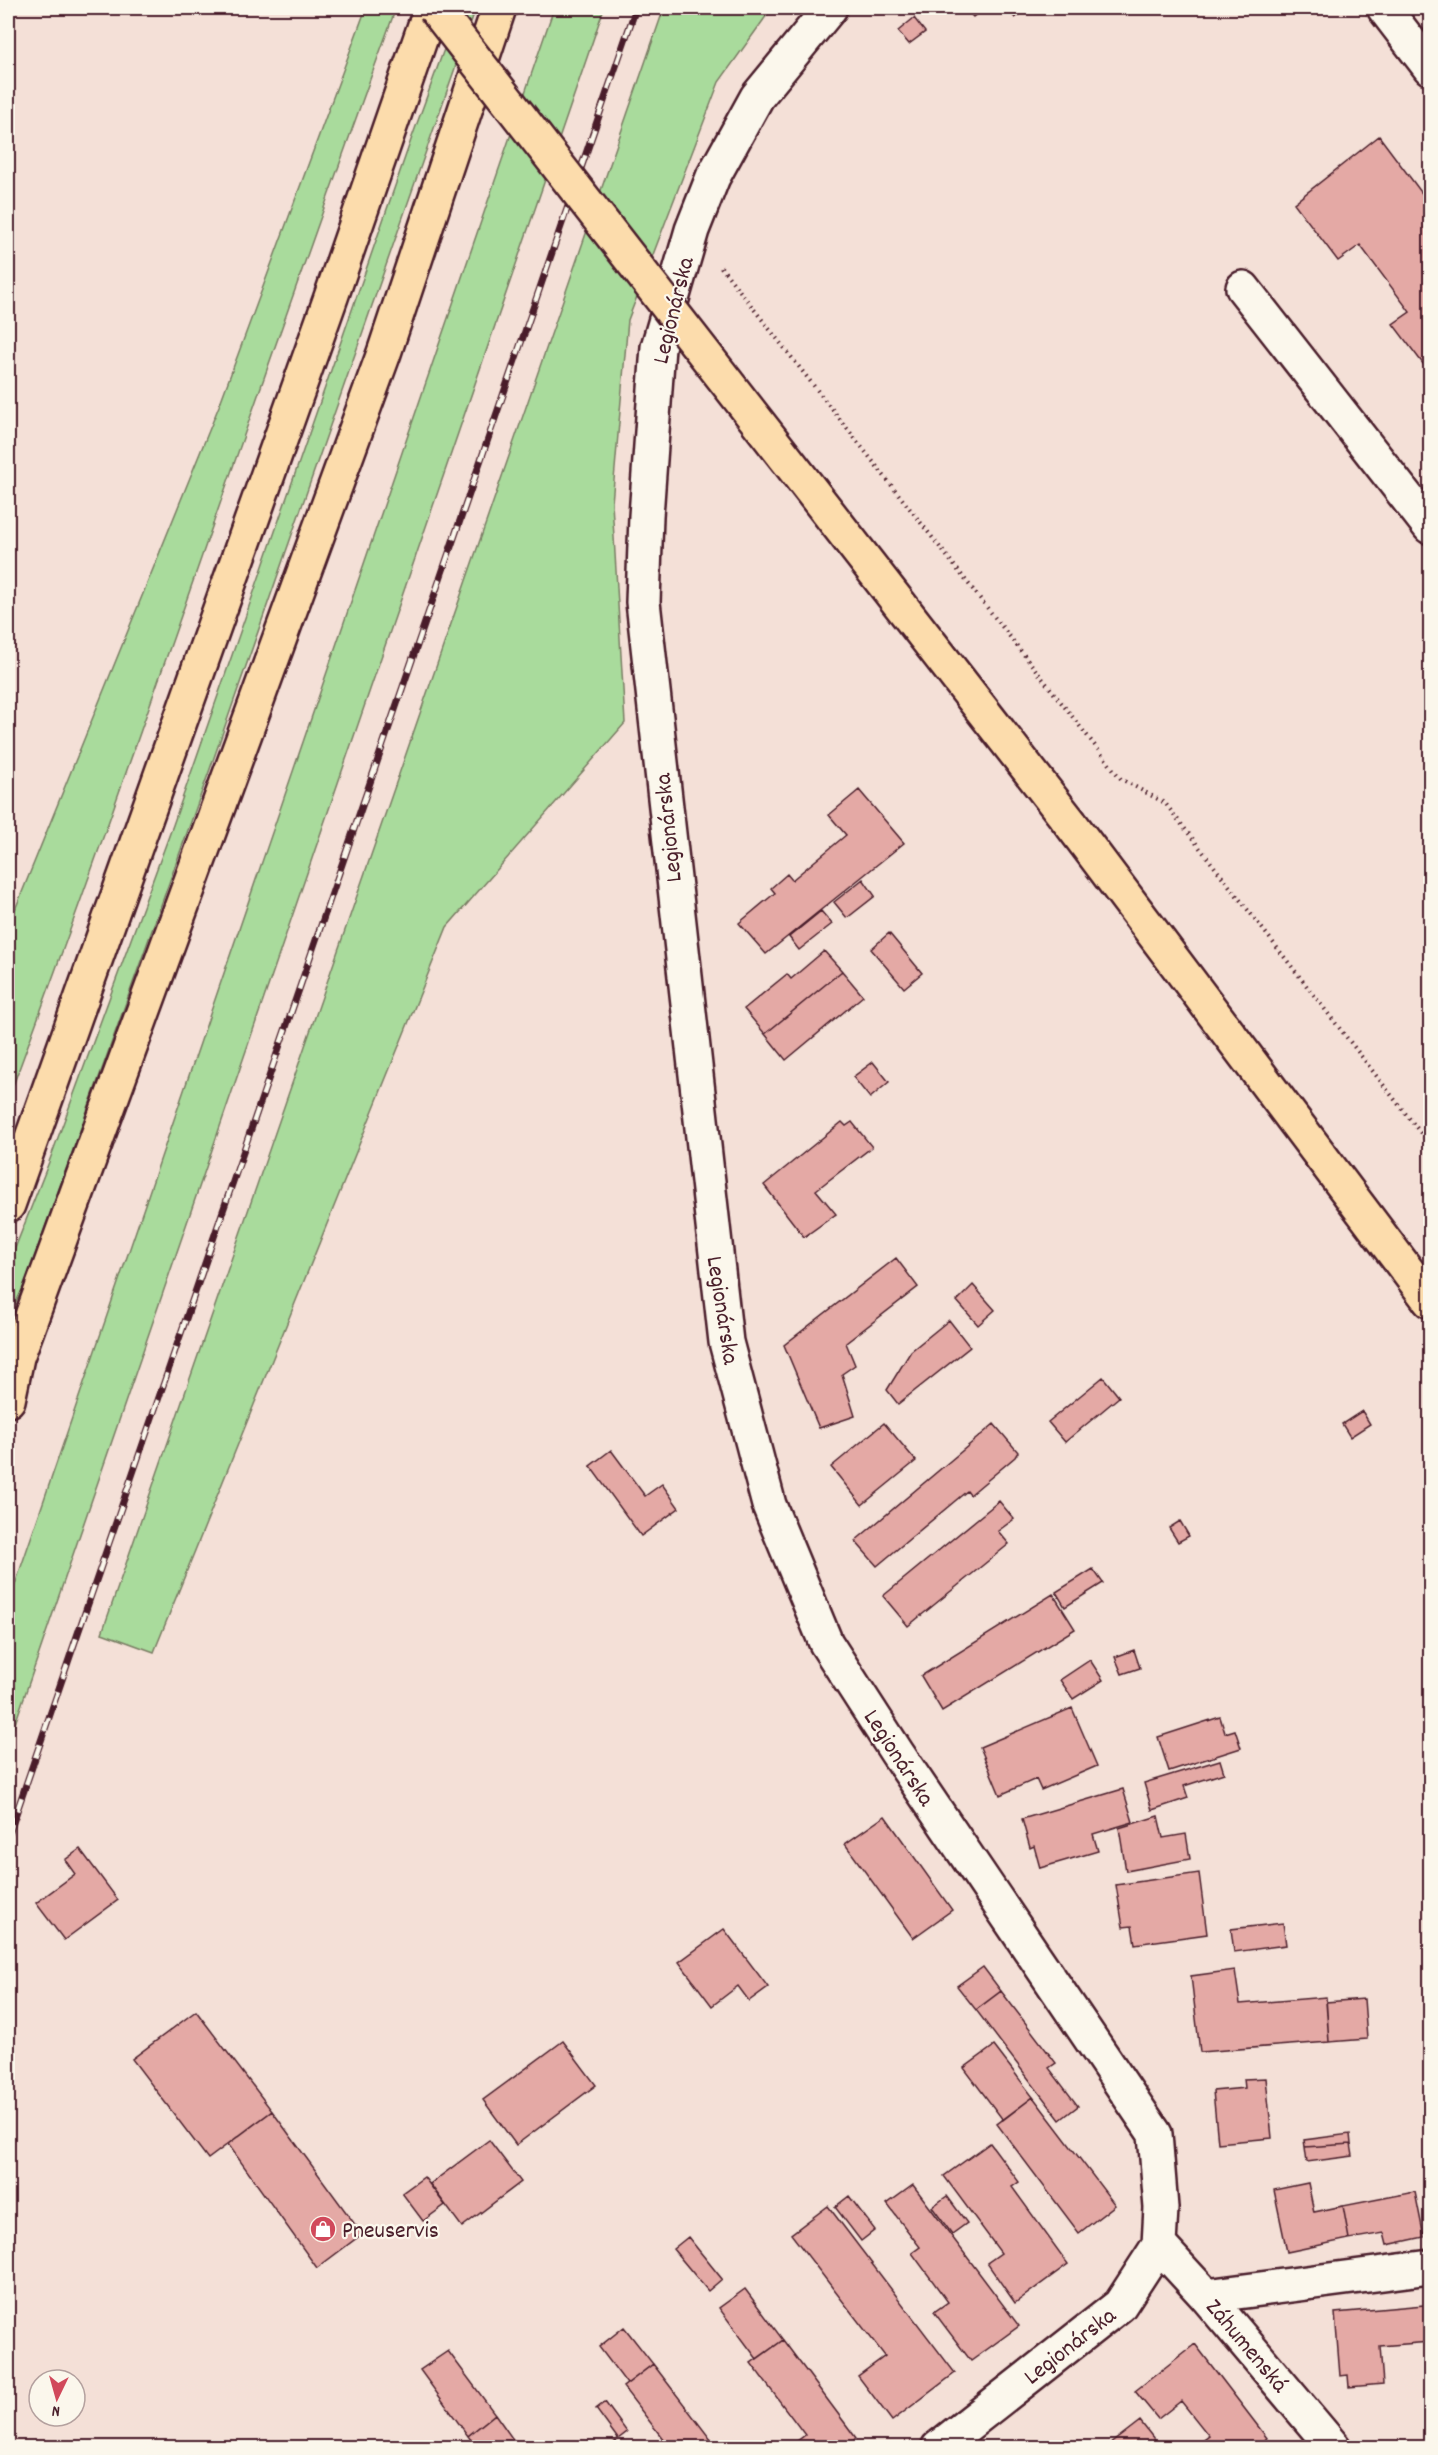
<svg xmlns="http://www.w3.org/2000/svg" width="1438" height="2455" viewBox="0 0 1438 2455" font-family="Dekko,sans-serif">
	<rect width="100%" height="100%" fill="#f4e0d7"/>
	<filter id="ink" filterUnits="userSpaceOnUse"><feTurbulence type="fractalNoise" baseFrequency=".0167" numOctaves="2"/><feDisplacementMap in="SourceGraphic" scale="12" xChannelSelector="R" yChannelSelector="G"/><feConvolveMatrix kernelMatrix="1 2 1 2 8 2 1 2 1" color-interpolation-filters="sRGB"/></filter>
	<g filter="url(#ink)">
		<path fill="#a9db9c" stroke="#7a7d64" stroke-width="1.5" d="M366 8H396C263 370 143 737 8 1099V927L219 406Z
			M459 8H476L210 769 24 1286 8 1318V1266L49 1162 173 825 411 140Z
			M554 8H604L8 1744V1605Z
			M664 8H772L719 82 628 320 612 503 625 723 447 927 154 1652 102 1633Z"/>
		<path fill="#e4a9a5" stroke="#4a1f2b" stroke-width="1.5" d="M965 8H984L973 17Z
			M1007 8H1028L1015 18Z
			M914 18 925 32 909 44 898 31Z
			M1379 136 1430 204V373L1393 324 1410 312 1360 245 1338 261 1294 203Z
			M859 790 904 843 766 954 739 923 775 893 771 888 787 874 792 880 846 835 829 815Z
			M863 879 875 896 847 918 834 902Z
			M821 911 832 924 799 950 789 937Z
			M889 933 922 973 904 988 871 949Z
			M824 951 842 971 765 1034 744 1009 787 974 791 979Z
			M842 971 863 996 786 1060 765 1034Z
			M873 1062 889 1082 870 1098 853 1077Z
			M842 1122 846 1126 852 1122 872 1147 816 1190 836 1214 804 1237 764 1185Z
			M896 1258 918 1287 846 1343 855 1365 842 1374 855 1416 819 1428 784 1345Z
			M973 1285 995 1310 978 1325 957 1301Z
			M949 1320 970 1347 898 1404 887 1390 911 1351Z
			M1103 1377 1119 1397 1065 1442 1048 1422Z
			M1362 1411 1370 1424 1350 1437 1342 1424Z
			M884 1423 916 1461 862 1505 831 1467Z
			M994 1424 1018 1452 1015 1457 970 1495 967 1491 877 1566 855 1541Z
			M611 1450 645 1496 662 1484 679 1508 641 1536 590 1466Z
			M999 1501 1014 1519 998 1531 1009 1544 908 1626 883 1596Z
			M1180 1521 1189 1536 1178 1542 1169 1528Z
			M1093 1569 1103 1583 1065 1607 1056 1592Z
			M1053 1594 1075 1629 942 1711 921 1676Z
			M1134 1650 1140 1668 1122 1674 1115 1657Z
			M1090 1660 1103 1680 1073 1699 1060 1680Z
			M1072 1708 1097 1766 1041 1790 1036 1779 1000 1795 980 1747Z
			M1220 1717 1225 1733 1235 1730 1241 1748 1169 1771 1158 1737Z
			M1220 1760 1224 1773 1184 1786 1188 1798 1152 1810 1144 1783Z
			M1123 1789 1133 1822 1093 1834 1098 1851 1040 1868 1034 1846 1030 1848 1022 1819Z
			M885 1816 952 1910 913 1938 845 1844Z
			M1158 1816 1163 1838 1186 1834 1190 1859 1126 1871 1119 1828Z
			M80 1849 118 1900 64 1940 36 1903 75 1874 65 1860Z
			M1199 1873 1207 1934 1135 1944 1132 1926 1123 1927 1116 1885Z
			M1283 1923 1286 1945 1234 1952 1231 1929Z
			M724 1929 768 1987 749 2001 738 1986 712 2006 679 1962Z
			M983 1967 1001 1991 976 2010 957 1986Z
			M1235 1970 1240 2004 1326 1997 1329 2042 1200 2052 1191 1976Z
			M1001 1991 1056 2063 1049 2068 1078 2106 1060 2120 976 2010Z
			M1364 1999 1367 2039 1329 2042 1326 2002Z
			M196 2011 272 2111 208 2159 132 2059Z
			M563 2041 596 2085 516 2145 483 2100Z
			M994 2046 1033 2097 1003 2120 964 2068Z
			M1266 2078 1272 2138 1218 2143 1213 2091 1245 2088 1244 2079Z
			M1033 2097 1115 2205 1079 2233 997 2124Z
			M272 2111 362 2234 317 2268 228 2144Z
			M1350 2134 1351 2144 1305 2147 1304 2140Z
			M489 2140 521 2182 462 2227 430 2184Z
			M990 2143 1019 2182 1012 2187 1068 2264 1015 2303 987 2263 1001 2253 944 2176Z
			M1351 2144 1353 2156 1307 2162 1305 2147Z
			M424 2177 445 2205 423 2221 402 2193Z
			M1308 2183 1314 2212 1343 2206 1349 2239 1287 2252 1274 2190Z
			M913 2185 1019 2326 971 2361 934 2312 948 2302 912 2253 920 2247 887 2204Z
			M1415 2192 1424 2237 1387 2245 1384 2233 1349 2239 1343 2206Z
			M849 2196 875 2230 861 2241 835 2207Z
			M947 2196 967 2223 952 2234 932 2207Z
			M828 2206 955 2373 892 2421 858 2376 885 2356 791 2234Z
			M688 2237 722 2279 708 2291 673 2249Z
			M745 2289 783 2340 757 2359 719 2308Z
			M1424 2305H1430V2342L1380 2346 1383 2384 1349 2387 1348 2375 1340 2376 1335 2313Z
			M624 2327 653 2364 627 2384 599 2347Z
			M783 2340 856 2438 844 2448H788L805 2435 751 2363Z
			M1195 2344 1267 2438 1255 2448H1193L1209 2436 1181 2401 1158 2419 1135 2391Z
			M448 2351 495 2414 468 2436 420 2370Z
			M653 2364 715 2445 716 2448H670L623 2387Z
			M605 2402 627 2432 618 2439 596 2409Z
			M495 2414 519 2448H477L468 2436Z
			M1140 2421 1161 2448H1105Z
			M616 2441 620 2448H607Z"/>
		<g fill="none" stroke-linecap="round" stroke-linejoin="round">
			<g stroke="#4a1f2b" stroke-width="38">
				<path id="minor" d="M830 8 757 97 713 177 692 230 658 347 646 516 643 602 726 1342 769 1505 826 1643 897 1753 1155 2134 1161 2208 1159 2245 1120 2305 938 2448
					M1384 8 1430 68
					M1243 288 1430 527
					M1159 2245 1206 2296 1334 2448
					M1206 2296 1430 2267"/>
			</g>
			<g stroke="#4a1f2b" stroke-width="38">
				<path id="major" d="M1071 824 1430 1301
					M8 1205 330 300 431 8
					M8 1400 17 1357 384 353 499 8"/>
			</g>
			<path stroke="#4a1f2b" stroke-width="4" stroke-dasharray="1.5 4.5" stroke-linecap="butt" d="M721 267 1121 779 1165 803 1430 1145"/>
			<use href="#minor" stroke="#fbf7ec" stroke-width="33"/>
			<use href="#major" stroke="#fcdcac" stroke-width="33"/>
			<g stroke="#4a1f2b" stroke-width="7">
				<path id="rail" d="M8 1837 636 8"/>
			</g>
			<use href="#rail" stroke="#fbf7ec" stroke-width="4.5" stroke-dasharray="14" stroke-linecap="butt"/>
			<g stroke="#4a1f2b" stroke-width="38" stroke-linecap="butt">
				<path id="major-bridge" d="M435 8 1071 824"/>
			</g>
			<use href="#major-bridge" stroke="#fcdcac" stroke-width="33"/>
		</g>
	</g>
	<defs>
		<g id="shop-disc" transform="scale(1.35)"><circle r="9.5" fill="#d1495b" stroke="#fbf7ec"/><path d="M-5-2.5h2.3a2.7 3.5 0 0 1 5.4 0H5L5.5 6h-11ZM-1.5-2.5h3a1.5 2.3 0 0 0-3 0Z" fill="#fff"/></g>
	</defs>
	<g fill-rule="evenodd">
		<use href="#shop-disc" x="323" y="2229"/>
	</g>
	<g text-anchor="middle" stroke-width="4.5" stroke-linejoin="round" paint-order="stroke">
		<g font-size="24" fill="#4a1f2b" stroke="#fbf7ec">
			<text transform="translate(672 310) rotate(-76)" y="8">Legionárska</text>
			<text transform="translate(667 828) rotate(-96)" y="8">Legionárska</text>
			<text transform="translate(724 1310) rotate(81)" y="8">Legionárska</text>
			<text transform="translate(900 1757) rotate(57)" y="8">Legionárska</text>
			<text transform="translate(1069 2345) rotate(-38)" y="8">Legionárska</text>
			<text transform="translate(1248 2345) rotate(50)" y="8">Záhumenská</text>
		</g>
		<g font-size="24" fill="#4a1f2b" stroke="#fbf7ec" text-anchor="start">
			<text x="342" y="2237">Pneuservis</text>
		</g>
	</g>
	<rect width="1438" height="2455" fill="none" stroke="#fbf7ec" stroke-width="30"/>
	<rect x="15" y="15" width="1408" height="2425" fill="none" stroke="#4a1f2b" stroke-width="2" filter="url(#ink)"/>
	<g transform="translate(57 2398) rotate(185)"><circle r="28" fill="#fbf7ec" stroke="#b4a19f" stroke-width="1.5"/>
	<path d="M0-4.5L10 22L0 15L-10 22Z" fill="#d1495b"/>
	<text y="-9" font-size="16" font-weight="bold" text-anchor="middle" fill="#4a1f2b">N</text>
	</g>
</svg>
